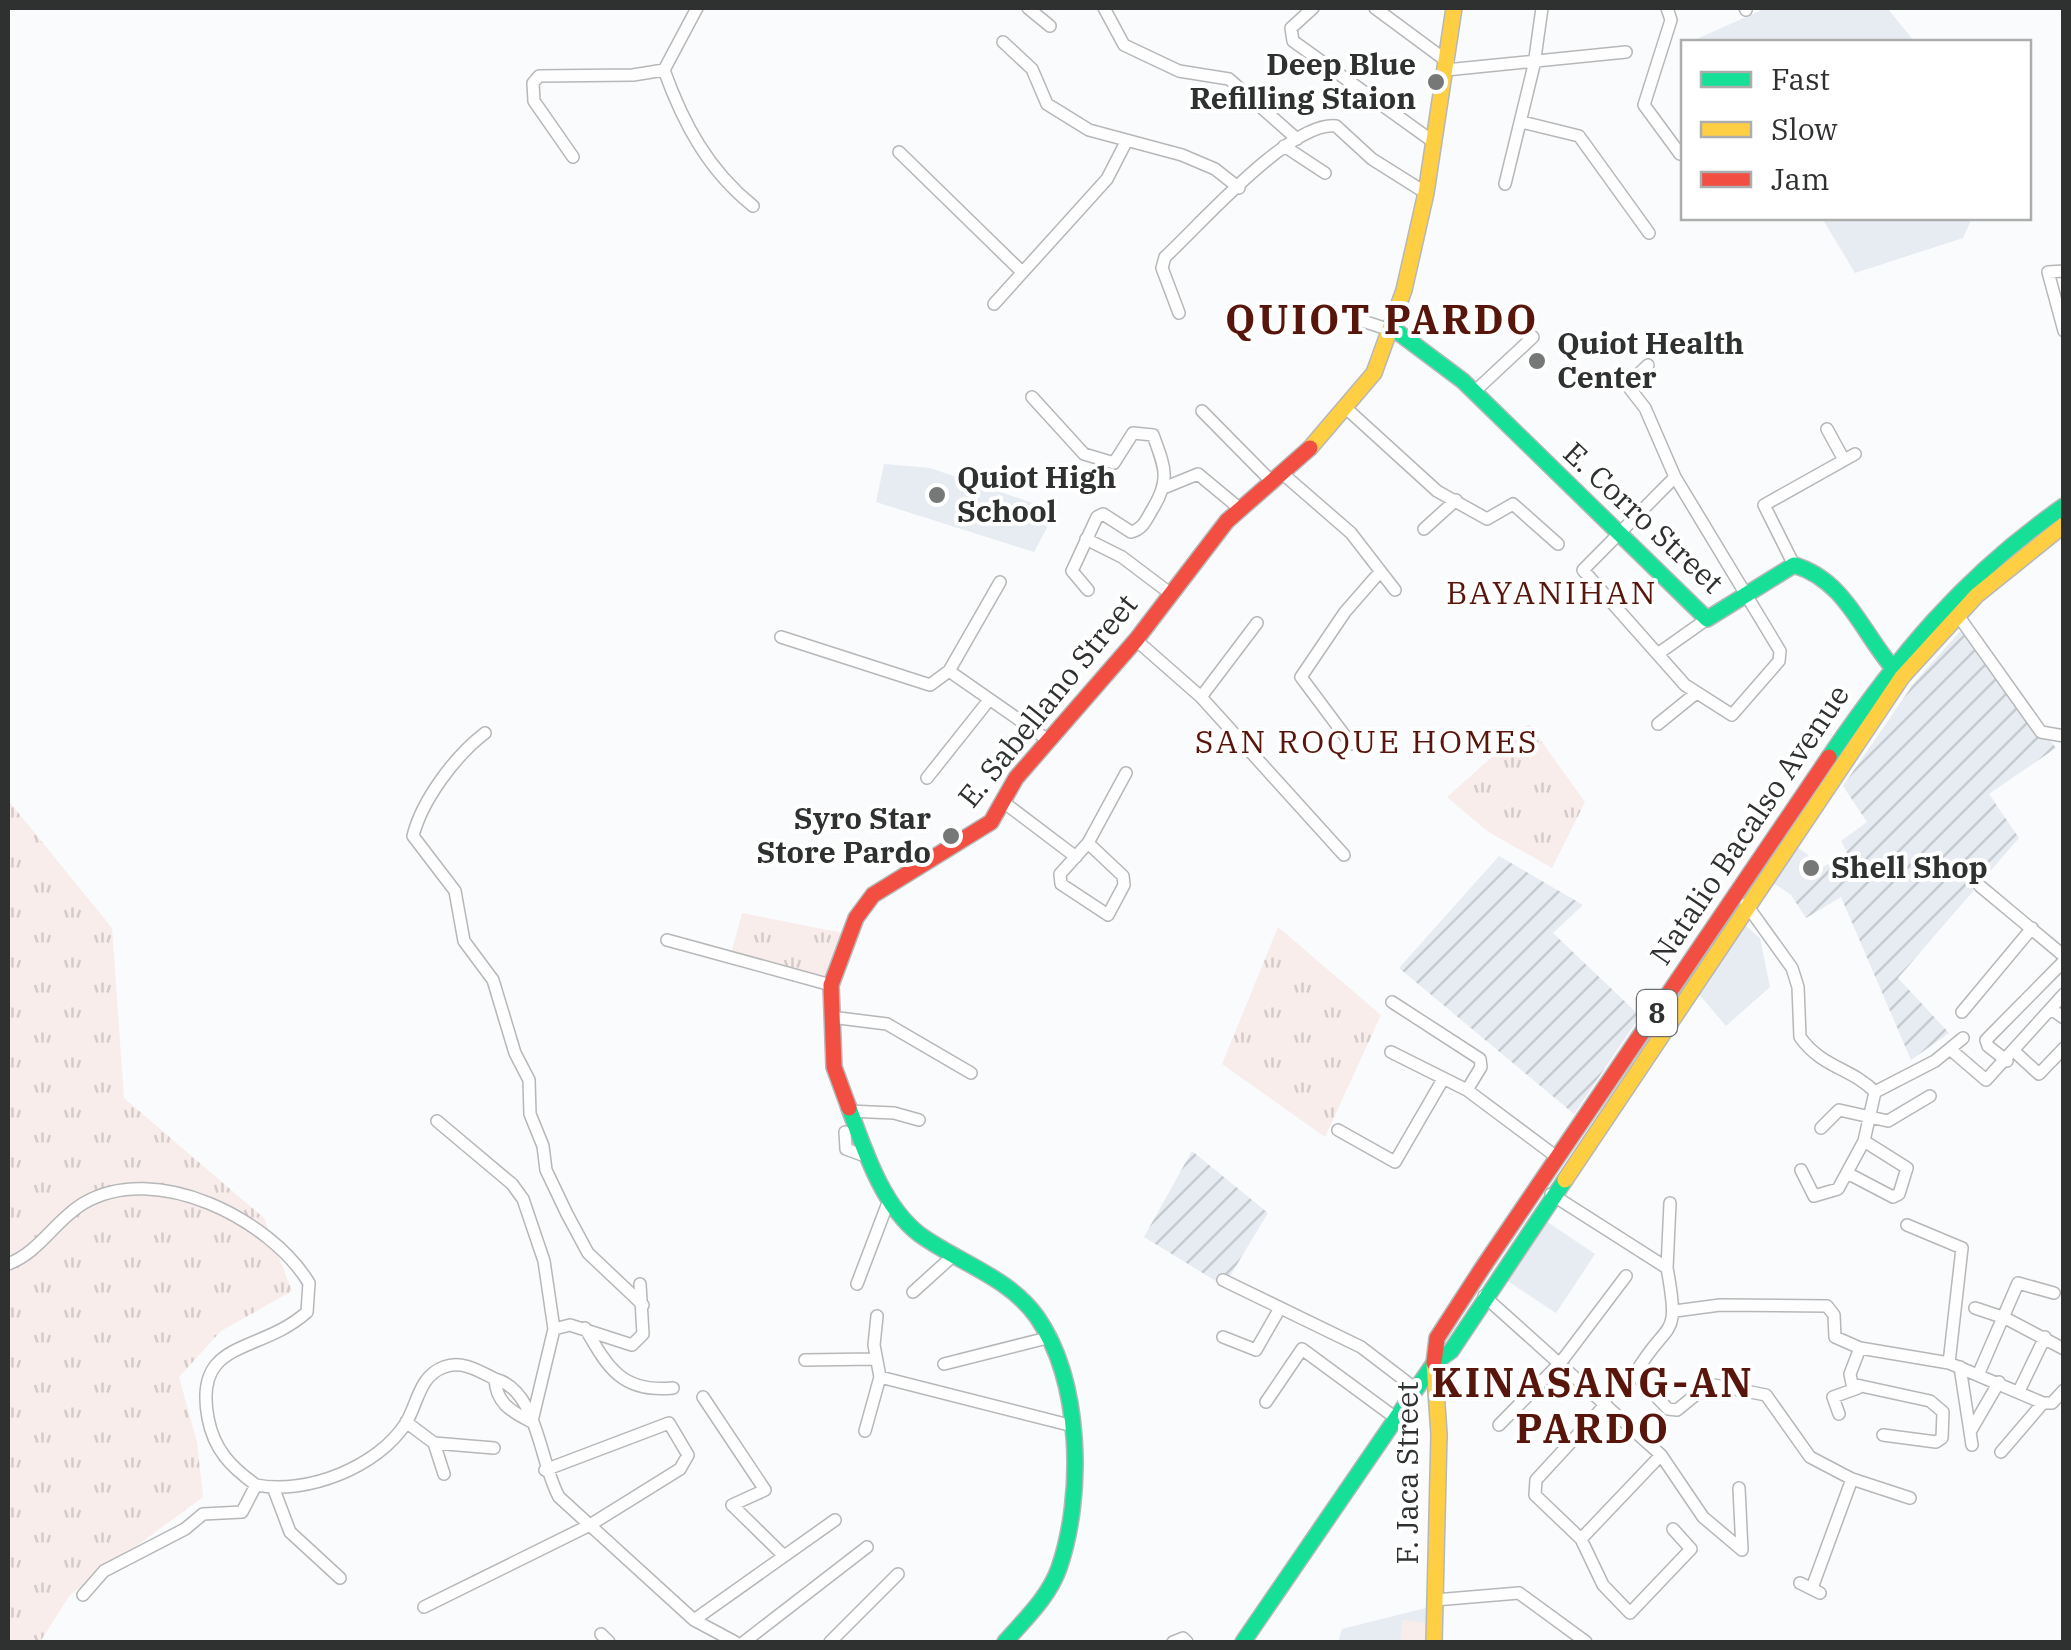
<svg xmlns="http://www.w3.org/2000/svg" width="2071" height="1650" viewBox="0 0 2071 1650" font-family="'IBM Plex Serif',serif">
	<defs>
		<pattern id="industrial-furrows" width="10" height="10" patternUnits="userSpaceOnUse" patternTransform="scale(2.5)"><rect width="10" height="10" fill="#e7ecf2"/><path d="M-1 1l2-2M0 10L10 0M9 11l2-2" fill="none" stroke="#c6cbd0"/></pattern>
		<pattern id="grass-tufts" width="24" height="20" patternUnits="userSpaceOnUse" patternTransform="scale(2.5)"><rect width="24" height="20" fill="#f8edeb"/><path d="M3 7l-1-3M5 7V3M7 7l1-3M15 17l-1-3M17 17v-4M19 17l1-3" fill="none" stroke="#d5ccca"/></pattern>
	</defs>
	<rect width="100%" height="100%" fill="#f9fbfd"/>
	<path fill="#e7ecf2" d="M1766 8H1887L1915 42H1690Z
		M1822 218H1972L1963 238 1855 273Z
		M884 464 930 468 1056 511 1034 552 876 502Z
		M1796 846 1824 867 1791 895 1772 882Z
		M1744 924 1760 938 1770 987 1726 1026 1697 992Z
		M1546 1221 1595 1254 1556 1313 1506 1280Z
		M1426 1608 1425 1642H1338L1342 1629Z"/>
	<path fill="url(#industrial-furrows)" d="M1963 628 2056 748 1989 794 2019 838 1898 978 1949 1033 1911 1060 1841 897 1806 918 1791 895 1814 873 1847 852 1841 841 1867 822 1843 786 1914 683Z
		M1499 856 1583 905 1553 933 1640 1016 1574 1114 1399 968Z
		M1192 1151 1268 1213 1224 1286 1144 1237Z"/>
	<path fill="url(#grass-tufts)" d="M1529 724 1585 802 1552 868 1487 831 1447 797Z
		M8 800 112 928 124 1098 264 1218 292 1291 221 1331 179 1377 197 1442 203 1497 70 1595 40 1642H8Z
		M742 913 843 933 826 978 730 958Z
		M1278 927 1381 1015 1325 1137 1222 1064Z"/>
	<path fill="#f8edeb" d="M1403 1620 1427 1623 1424 1642H1400Z"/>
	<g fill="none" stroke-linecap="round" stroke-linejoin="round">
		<g stroke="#b6b7b8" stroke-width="14">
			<path id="street" d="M697 8 664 70C683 123 708 170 753 206
				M1028 8 1050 26
				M1104 8 1124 45 1179 71 1229 79 1297 139
				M1313 8 1291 28 1293 41 1435 143
				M1375 8 1448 62
				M1667 8 1671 20 1644 105 1680 154
				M1745 8 1746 10
				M1003 42 1032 69 1047 104 1089 130 1182 155 1215 169 1239 188
				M1446 70 1626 52
				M1522 122 1579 136 1649 233
				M1284 146 1325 173
				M899 152 1022 272
				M573 157 534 101 533 83 539 76 633 75 664 70
				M1505 184 1534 65 1542 8
				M2064 271 2048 272 2064 331
				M994 304 1107 179 1126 142
				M1179 313 1162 268 1165 257C1200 225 1290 121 1336 126L1372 159 1426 193
				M1363 321 1390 330
				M1648 365 1627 385 1645 408 1675 477 1780 651 1779 661 1732 715 1685 685 1583 570 1675 477
				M1473 393 1533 337
				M1032 397 1084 454 1114 463 1133 433 1153 435C1165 468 1171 479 1152 510 1146 520 1143 529 1131 532L1103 514 1097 517 1072 571 1088 590
				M1348 410 1437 491 1487 519 1513 504 1558 544
				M1202 411 1273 483
				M1827 429 1844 460
				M1283 474 1351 533 1395 590
				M1166 487 1198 474 1239 508
				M1424 529 1456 500
				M1086 539 1122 557 1171 594
				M1794 565 1764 505 1855 454
				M1957 614 2041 732 2064 736
				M781 637 930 685 949 671 1000 582
				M1136 640 1201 697 1344 855
				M1659 653 1707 619
				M949 671 1048 740
				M1201 697 1257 623
				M1658 724 1695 694
				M485 733C455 756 422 800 413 836L455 891 464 941 493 980 515 1053 529 1080 530 1114 543 1146 546 1170 567 1214 588 1253 643 1305
				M1351 744 1301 677 1345 612 1379 573
				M927 778 989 700
				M1006 804 1076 857
				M1088 843 1123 876 1124 885 1108 915 1061 884 1060 874 1088 843 1126 773
				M1980 886 2064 956
				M1746 904 1792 968 1798 987 1800 1037C1822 1068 1852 1068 1875 1092L1935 1061 1963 1038
				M667 940 831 985
				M1392 1002 1480 1059 1481 1067 1467 1090
				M2051 1009 2064 1018
				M1962 1012 2032 928
				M831 1017 887 1024 971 1073
				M1951 1050 1986 1080 2064 994
				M1391 1052 1467 1090 1558 1158
				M2015 1052 2039 1074 2064 1048
				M2007 1061 1988 1046 1986 1040 2064 961
				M848 1111 894 1113 919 1120
				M437 1121 512 1184 523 1199 544 1261 554 1329 532 1421
				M1821 1128 1839 1110 1888 1121 1930 1096
				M1338 1130 1395 1162 1442 1081
				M845 1132 846 1149 865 1156
				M1801 1170 1814 1196 1838 1189 1864 1141 1875 1092
				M1849 1174 1893 1197 1899 1194 1907 1168 1864 1141
				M1551 1194 1667 1268C1681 1343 1668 1317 1635 1374L1668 1409 1677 1410 1709 1384 1766 1395 1810 1457 1852 1479 1910 1498
				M1907 1225 1962 1248 1949 1363
				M8 1264C40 1252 55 1220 84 1203 156 1161 270 1219 309 1283L307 1312C259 1355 193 1338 208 1418 214 1450 231 1467 256 1485 307 1495 378 1467 406 1423 418 1403 419 1376 444 1367 462 1360 479 1371 495 1379 496 1402 510 1411 530 1421
				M1667 1268 1670 1203
				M1223 1280 1361 1347 1416 1389
				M857 1284 889 1200
				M913 1292 955 1254
				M1484 1296 1661 1455 1703 1517 1742 1550
				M1975 1308 2005 1318 2064 1349
				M1675 1311 1720 1305 1827 1306 1834 1315 1835 1337 1860 1348 1949 1363 2043 1403H2052L2064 1390
				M585 1328C608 1368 622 1393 673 1388
				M554 1329 570 1325 632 1345 643 1334 640 1284
				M1223 1337 1256 1350 1280 1308
				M1860 1348 1850 1374 1852 1384 1930 1401 1943 1412 1942 1438 1936 1442 1883 1435
				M805 1360 876 1359
				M944 1364 1051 1337
				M1960 1367 1972 1445
				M1978 1375 2018 1283 2054 1293
				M880 1377 1073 1426
				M495 1379C538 1390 539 1461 559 1497L694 1620 735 1642
				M2019 1391 2045 1337
				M703 1397 765 1490 732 1505 783 1555
				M1266 1402 1302 1349 1397 1419
				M1606 1404 1536 1480 1535 1495 1581 1539 1603 1585 1630 1613 1691 1549 1673 1529
				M1839 1414 1833 1397 1858 1388
				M406 1422 434 1443 444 1474
				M1499 1425 1561 1362 1626 1276
				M865 1431 880 1377 874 1345 877 1316
				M1970 1432 1999 1382
				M434 1443 494 1448
				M2001 1452 2043 1403
				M273 1487 290 1532 340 1578
				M1739 1488 1742 1550
				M1581 1539 1661 1455
				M1800 1583 1820 1593
				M1812 1588 1852 1479
				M83 1595 104 1571 185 1529 203 1514 242 1512 256 1485
				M1435 1600 1519 1593 1586 1642
				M424 1607 590 1525 680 1469 688 1455 669 1423 545 1470
				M694 1620 835 1520
				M601 1634 609 1642
				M744 1642 867 1547
				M830 1642 898 1574
				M1173 1642 1183 1638 1187 1642"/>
		</g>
		<g stroke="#b6b7b8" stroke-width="18">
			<path id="fast" d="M1391 327 1463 381 1707 619 1794 565C1848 581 1863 637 1899 675
				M1829 757C1898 656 1962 577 2064 506
				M849 1108C865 1151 882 1205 919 1234 957 1262 1009 1277 1037 1317 1082 1382 1084 1496 1059 1568 1049 1597 1024 1620 1005 1642
				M1243 1642 1434 1363 1451 1351 1565 1180"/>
		</g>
		<g stroke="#b6b7b8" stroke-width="18">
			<path id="slow" d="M1310 448 1374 373 1404 290 1426 193 1454 8
				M1565 1180 1902 677 1977 595 2064 525
				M1434 1363 1439 1434 1434 1642"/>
		</g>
		<g stroke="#b6b7b8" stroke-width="18">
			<path id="jam" d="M849 1108 834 1067 831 985 856 918 873 895 991 822 1016 778 1136 640 1227 521 1310 448
				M1434 1363 1437 1338 1483 1267 1829 757"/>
		</g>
		<use href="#street" stroke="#fefeff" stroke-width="11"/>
		<use href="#fast" stroke="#16e098" stroke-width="15"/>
		<use href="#slow" stroke="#ffcf43" stroke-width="15"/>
		<use href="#jam" stroke="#f24e42" stroke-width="15"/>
	</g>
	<g fill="#767878" stroke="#fff" stroke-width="4">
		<circle cx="1436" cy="82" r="10"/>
		<circle cx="1537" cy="361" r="10"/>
		<circle cx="937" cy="495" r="10"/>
		<circle cx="951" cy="836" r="10"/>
		<circle cx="1811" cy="868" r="10"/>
	</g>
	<g text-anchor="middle" stroke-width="8" stroke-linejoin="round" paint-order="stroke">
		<rect fill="#fff" stroke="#6d6f6f" stroke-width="2.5" x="1637" y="990" width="40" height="46" rx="8"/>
		<g font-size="28" font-weight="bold" fill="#2f3131">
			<text x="1657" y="1023">8</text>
		</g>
		<g font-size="30" font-weight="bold" fill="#2f3131" stroke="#fff" text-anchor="start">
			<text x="1416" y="75" text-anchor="end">Deep Blue<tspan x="1416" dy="34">Refilling Staion</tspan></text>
			<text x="1557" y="354">Quiot Health<tspan x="1557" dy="34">Center</tspan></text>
			<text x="957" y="488">Quiot High<tspan x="957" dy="34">School</tspan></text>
			<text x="931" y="829" text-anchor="end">Syro Star<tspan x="931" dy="34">Store Pardo</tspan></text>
			<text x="1831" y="878">Shell Shop</text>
		</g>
		<g font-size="30" fill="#2f3131" stroke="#fff">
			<text transform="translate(1643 518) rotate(43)" y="10">E. Corro Street</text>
			<text transform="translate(1048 701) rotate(-51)" y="10">E. Sabellano Street</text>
			<text transform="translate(1750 825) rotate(-56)" y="10">Natalio Bacalso Avenue</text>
			<text transform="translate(1408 1473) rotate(-90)" y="10">F. Jaca Street</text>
		</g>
		<g font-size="32" letter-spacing="2.5" fill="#58150b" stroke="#fff">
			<text x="1552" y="604">BAYANIHAN</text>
			<text x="1367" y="753">SAN ROQUE HOMES</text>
		</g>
		<g font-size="40" font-weight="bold" letter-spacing="2.5" fill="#58150b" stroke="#fff">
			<text x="1382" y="334">QUIOT PARDO</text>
			<text x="1593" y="1397">KINASANG-AN<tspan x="1593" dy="46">PARDO</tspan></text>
		</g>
	</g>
	<rect width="2071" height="1650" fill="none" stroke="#2f3131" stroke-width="20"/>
	<rect x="1681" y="40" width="350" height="180" fill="#ffffff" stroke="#acadad" stroke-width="2.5"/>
	<rect x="1701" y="72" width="50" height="15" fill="#16e098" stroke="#acadad" stroke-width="2.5"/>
	<text x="1771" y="90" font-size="30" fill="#2f3131">Fast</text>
	<rect x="1701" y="122" width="50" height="15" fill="#ffcf43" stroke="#acadad" stroke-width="2.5"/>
	<text x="1771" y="140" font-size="30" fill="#2f3131">Slow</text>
	<rect x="1701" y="172" width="50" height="15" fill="#f24e42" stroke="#acadad" stroke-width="2.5"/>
	<text x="1771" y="190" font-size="30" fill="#2f3131">Jam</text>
</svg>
